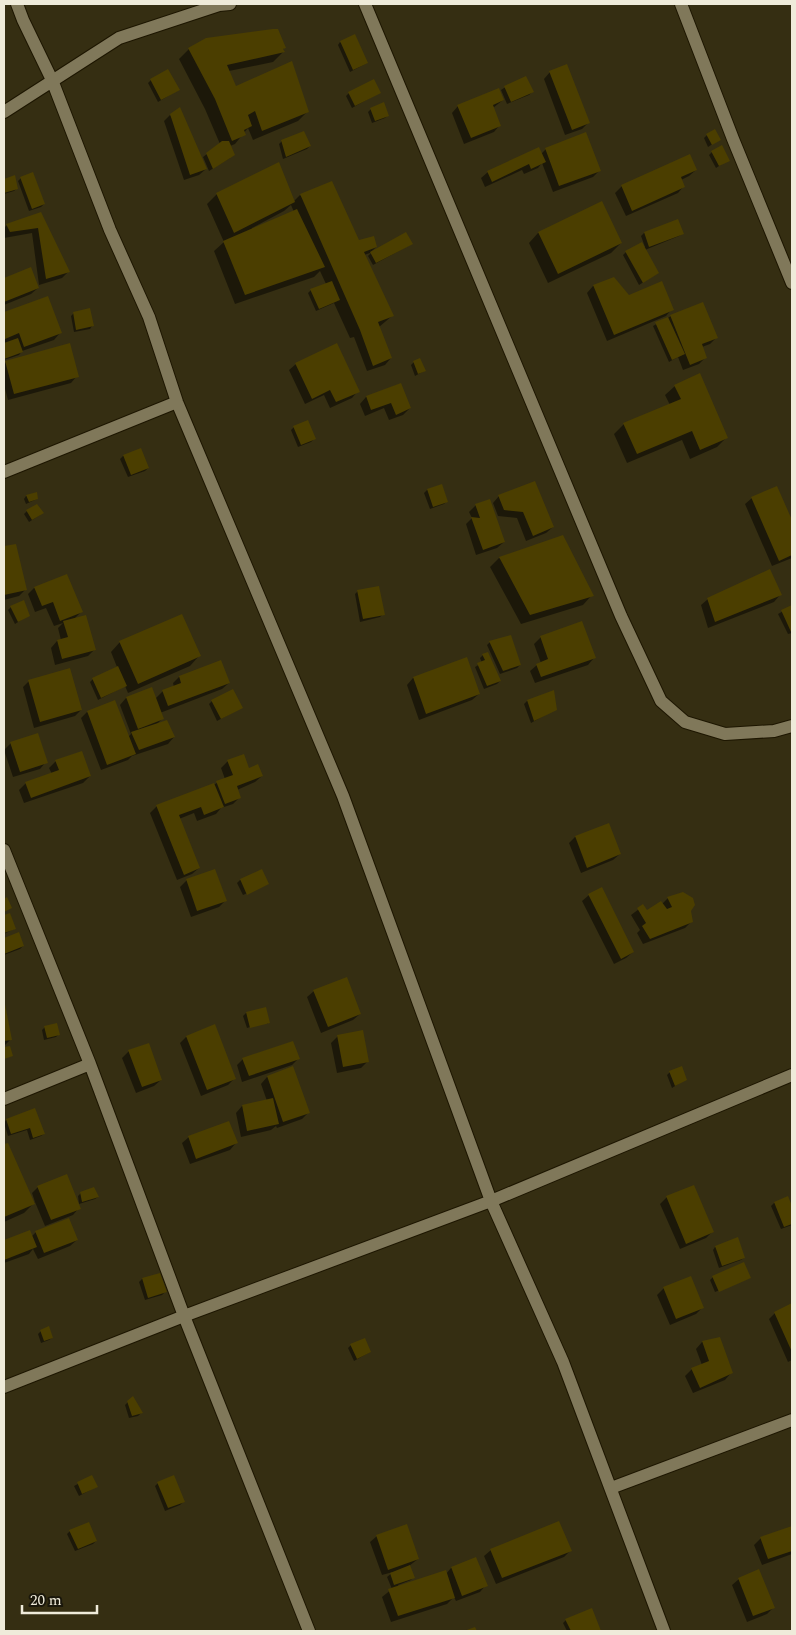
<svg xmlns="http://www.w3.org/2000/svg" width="796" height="1635" viewBox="0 0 796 1635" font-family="Spectral,serif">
	<rect width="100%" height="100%" fill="#352e12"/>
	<path fill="#0007" fill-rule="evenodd" d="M340 42 367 63 350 72 338 45Z
		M284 48 282 50 283 52 273 62 229 71 235 87 308 111 298 121 253 140 248 128 235 144 230 146V158L209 171 203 157 220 144 205 109 179 59 189 49Z
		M550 72 588 123 582 129 565 135 544 79Z
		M526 78 532 92 529 95 507 104 501 90 504 88Z
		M151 80 178 90 158 102 148 83Z
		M349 93H379L352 108 346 96Z
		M503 100 493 108 500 125 494 132 464 144 452 113 458 106Z
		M371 109 388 115 385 118 372 123 368 112Z
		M170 115 206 169 199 175 184 180 164 121Z
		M707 135 719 140 708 147 704 138Z
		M282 141 310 146 307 149 283 159 279 144Z
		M546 149 600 170 593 177 553 192 542 163 538 168 524 174 522 170 485 187 481 178 488 172 541 154Z
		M712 152 728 160 716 168 709 155Z
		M696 170 689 176 681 180 684 186 678 193 626 216 615 193 622 186Z
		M14 177 17 188 14 191 4 194V180Z
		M21 178 44 204 41 207 29 211 18 181Z
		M217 194 294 201 300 195 359 242 376 247 370 253 364 255 392 316 379 327 391 358 385 365 367 371 354 337 350 338 334 303 316 311 308 293 311 290 326 284 320 271 314 277 235 304 214 251 224 242 207 204ZM291 205 294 212 252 230V228L284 211Z
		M601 203 621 243 611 253 548 283 529 243 538 233Z
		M40 213 68 272 62 278 39 285 32 233 4 238V228L7 225Z
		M677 221 682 234 679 236 645 250 658 273 639 285 623 255 626 252 645 247 641 236 644 233Z
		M408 246 373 265 368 256 371 253Z
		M30 269 38 288 31 294 4 305V280Z
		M614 278 629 296 672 309 666 316 607 341 587 293 593 286Z
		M47 297 60 333 54 340 22 351 19 355 4 360V313Z
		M74 313 92 326 90 329 74 332 71 316Z
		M671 316 716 338 710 344 702 347 706 357 699 364 683 370 678 357 669 362 653 326Z
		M6 362 77 376 71 383 8 400 4 385V364Z
		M414 362 424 371 415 376 411 365Z
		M296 364 358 391 352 398 330 408 324 395 305 404 289 370Z
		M400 384 410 408 403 415 389 420 384 408 365 416 360 404 366 397Z
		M675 386 726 438 717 447 690 459 682 440 627 463 614 434 624 424 670 405 665 395Z
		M294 427 314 439 311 442 298 447 291 430Z
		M141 450 148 468 145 471 128 477 120 459 123 456Z
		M442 486 447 501 444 504 430 509 424 493 427 490Z
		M776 487 792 523V558L772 566 745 504 752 498Z
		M36 493 37 499 26 504 24 499 26 496Z
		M499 496 553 527 546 533 526 541 517 518 498 516 493 503Z
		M476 505 504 542 497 548 476 555 466 524 472 518 469 512Z
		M27 511 40 515 29 522 24 514Z
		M15 545 25 590 19 596 4 600V547Z
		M499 558 592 595 583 605 521 624 490 567Z
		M67 575 81 612 74 619 94 650 88 656 55 665 51 648 57 641 61 640 58 628 63 623 54 626 46 608 35 612 28 594 34 588Z
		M358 591 383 614 380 617 360 622 355 594Z
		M780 595 774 602 708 628 701 605 708 599Z
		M792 606V633L788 634 778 614Z
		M11 607 29 615 15 624 8 610Z
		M541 637 594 658 588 665 535 683 530 671 537 665 541 663 534 644Z
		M120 642 199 656 190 666 128 693 125 686 98 700 90 682 93 679 117 667 111 652Z
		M490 642 520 665 517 668 500 674 487 645Z
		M483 655 500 681 497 684 484 689 475 667 482 663 480 658Z
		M466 659 479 694 472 700 419 720 407 685 413 678Z
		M179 677 229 683 222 689 160 713 162 719 156 725 174 737 168 744 132 756 128 760 101 770 81 718 87 712 128 737 131 734 120 705 126 698 151 689 155 699 163 691 174 687 173 683Z
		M29 681 81 710 75 716 34 728 23 687Z
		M553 691 556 709 531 723 524 704 527 701Z
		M212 701 241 708 217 721 209 704Z
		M11 743 46 762 40 769 13 777 4 750Z
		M56 761 90 776 83 783 24 803 19 790 26 783 52 774 49 768Z
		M228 761 262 776 255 782 237 790 240 797 233 804 221 808 216 814 197 821 194 813 179 819 199 868 192 874 177 880 150 813 157 806 213 785 225 779 221 768Z
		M608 825 620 854 613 860 581 873 569 843 575 837Z
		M187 880 225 901 219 907 191 917 180 887Z
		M240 880 268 884 243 895 237 883Z
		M589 895 633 952 626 958 614 964 582 901Z
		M668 898 689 910 692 921 685 928 643 944 637 933 640 930 631 915 643 906 646 911 662 904Z
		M10 914 14 929 4 934V916Z
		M18 934 23 946 20 949 4 955V939Z
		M314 991 360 1014 353 1020 321 1033 307 997Z
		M4 1001 11 1039 4 1046Z
		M265 1008 269 1022 267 1024V1022L247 1028 243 1016 246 1013Z
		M214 1026 235 1078 228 1085 201 1096 180 1043 186 1037Z
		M45 1027 59 1034 56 1037 44 1040 42 1030Z
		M338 1036 367 1062 361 1068 337 1073 331 1043Z
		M129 1051 161 1080 154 1086 136 1093 122 1058Z
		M243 1059H298L292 1065 242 1082 237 1065Z
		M292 1068 309 1112 302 1119 277 1128 276 1126 271 1130 241 1137 236 1113 242 1106 267 1101 261 1084 267 1077Z
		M670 1072 686 1079 672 1088 667 1075Z
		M34 1110 44 1134 41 1136 30 1140 27 1130 8 1136 4 1123 6 1120Z
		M189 1137 236 1143 230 1150 190 1164 182 1143Z
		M7 1144 33 1203 35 1202 32 1193 38 1187 79 1208 73 1215 45 1226 35 1202 24 1213 4 1222V1146Z
		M81 1193 98 1197 95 1199 79 1204 78 1196Z
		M667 1197 713 1231 706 1238 680 1249 660 1204Z
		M787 1197 792 1209V1225L781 1229 771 1206 774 1203Z
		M29 1232 31 1237 36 1232 77 1240 70 1246 38 1259 33 1249 29 1254 4 1263V1242Z
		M715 1247 744 1258 741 1260 719 1268 713 1250Z
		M159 1274 165 1292 162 1295 145 1300 139 1282 142 1279Z
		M713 1277 750 1278 715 1292 710 1280Z
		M664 1288 702 1308 696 1314 670 1325 657 1295Z
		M792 1305V1360L788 1362 769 1319 775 1313Z
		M41 1331 52 1338 49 1340 41 1343 38 1334Z
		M719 1338 731 1373 725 1380 693 1393 685 1376 692 1369 702 1365 696 1349 702 1342Z
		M351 1345 370 1352 354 1361 348 1348Z
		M128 1402 141 1413 138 1416 129 1418 125 1405Z
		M91 1477 96 1487 79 1496 74 1486Z
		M158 1483 183 1502 180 1505 165 1511 155 1486Z
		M792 1527V1554L762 1565 754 1545 761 1538Z
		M70 1531 96 1541 93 1544 75 1551 67 1534Z
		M377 1536 418 1559 409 1566 413 1577 411 1580 398 1585 399 1587 446 1574 451 1568 476 1559 486 1585 480 1592 456 1601 454 1597 447 1604 391 1622 382 1597 392 1589 387 1577 393 1572 382 1575 370 1542Z
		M491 1550 570 1551 564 1557 496 1584 484 1556Z
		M739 1579 773 1608 767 1614 747 1622 732 1585Z
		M566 1620 600 1631H567L563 1623Z"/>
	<path fill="#4b3e00" d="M273 29H278L286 48 283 49 285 52 227 65 236 86 292 61 309 112 262 131 255 111 248 115 252 126 244 130 246 135 232 141 215 99 188 48 206 38Z
		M355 34 368 63 353 70 340 41Z
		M567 64 590 123 572 130 549 71Z
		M168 69 180 90 161 100 150 79Z
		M526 76 534 92 511 102 504 86Z
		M374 79 381 93 355 106 348 92Z
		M499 88 504 100 493 105 501 126 471 138 457 105Z
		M384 102 389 116 375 121 370 108Z
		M180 107 207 169 190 175 170 114Z
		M715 129 721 140 712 145 706 134Z
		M304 131 311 146 286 157 281 140Z
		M586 132 601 171 559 186 545 148Z
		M222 141H229L235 155 213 169 206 153Z
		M722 145 730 161 719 166 711 151Z
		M539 147 546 162 531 169 529 164 492 182 487 171Z
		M690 154 697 170 681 177 685 187 632 211 621 185Z
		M279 162 295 202 234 233 216 193Z
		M33 172 45 204 32 209 20 177Z
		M15 175 18 189 4 193V179Z
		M332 181 359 240 374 236 377 247 364 252 394 316 378 322 392 358 373 366 360 330 300 194Z
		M602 201 622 243 558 274 538 232Z
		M297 209 325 267 245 295 223 241Z
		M41 212 70 272 46 279 38 228 10 232 6 224Z
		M678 219 684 234 649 247 644 232Z
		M406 232 413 244 376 263 370 252Z
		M642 242 659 273 643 283 625 251Z
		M31 267 39 288 4 302V278Z
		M614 277 629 295 662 281 674 310 614 335 593 285Z
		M332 281 340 300 319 309 310 289Z
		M48 296 62 333 24 347 19 333 5 339 4 312Z
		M703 302 718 338 702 344 707 358 690 365 670 315Z
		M90 308 94 326 76 330 73 312Z
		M668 317 685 354 672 360 655 322Z
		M18 338 23 352 4 359V343Z
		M70 343 79 377 14 394 5 361Z
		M337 343 360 392 336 402 330 390 312 399 295 363Z
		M420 358 426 371 418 374 413 361Z
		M700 373 728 438 700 450 692 431 637 454 623 423 681 399 674 385Z
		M401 383 411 408 396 415 391 403 371 410 366 396Z
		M308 420 316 439 301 445 293 426Z
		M141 448 149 468 131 475 123 455Z
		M535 481 554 527 533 536 523 512 504 510 498 495Z
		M442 484 448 502 433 507 427 489Z
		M777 486 792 520V555L779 561 751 497Z
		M37 492 38 499 29 502 26 495Z
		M490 499 505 542 483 550 471 517 480 518 475 504Z
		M37 504 44 513 32 520 26 510Z
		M563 535 594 596 530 615 499 557Z
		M16 544 27 590 4 595V546Z
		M770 569 782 595 715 622 707 598Z
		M67 574 83 612 60 621 53 602 42 606 34 587Z
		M379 586 385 615 363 619 357 590Z
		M24 600 30 616 18 622 10 606Z
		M792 605V634L781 610Z
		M182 614 201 656 138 684 119 641Z
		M86 615 96 650 62 659 57 640 68 637 63 621Z
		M582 621 596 658 541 677 536 664 548 659 540 636Z
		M511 635 521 665 503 671 489 641Z
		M488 652 501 681 487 686 477 663 485 660 482 654Z
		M467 657 480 694 426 714 413 677Z
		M221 660 230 683 168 706 162 690 181 683 179 676Z
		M118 666 127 686 101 698 92 678Z
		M70 668 82 710 40 722 28 680Z
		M152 687 164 719 138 729 126 697Z
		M233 689 243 708 221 719 211 700Z
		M554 690 557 710 534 721 527 700Z
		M115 700 136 754 107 765 87 711Z
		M167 720 175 737 139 750 131 732Z
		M38 733 48 763 20 772 10 742Z
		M82 751 91 776 31 798 25 782 59 770 55 760Z
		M244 754 249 768 258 764 263 776 237 786 241 798 225 804 216 781 233 775 227 760Z
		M214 783 224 807 204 815 201 807 179 815 200 868 184 875 156 805Z
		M609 823 621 854 587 868 575 836Z
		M215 869 227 901 197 911 186 879Z
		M262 869 269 884 247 895 240 879Z
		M602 887 634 952 621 959 588 894Z
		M683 892 693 898 695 905 691 911 693 922 650 939 642 926 646 923 637 908 643 904 647 910 661 901 667 909 672 907 667 897Z
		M7 897 12 908 4 912V899Z
		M10 913 16 929 4 933V915Z
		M19 932 24 946 4 954V938Z
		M347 977 361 1014 328 1027 313 990Z
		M4 999 12 1040 4 1041Z
		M266 1007 270 1023 250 1028 246 1012Z
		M57 1023 60 1035 47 1038 44 1026Z
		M215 1024 236 1079 207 1090 186 1036Z
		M363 1030 369 1062 343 1067 337 1035Z
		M293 1041 300 1059 249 1076 242 1058Z
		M149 1043 162 1080 142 1087 128 1050Z
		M10 1046 13 1056 4 1059V1047Z
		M293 1066 310 1113 283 1122 267 1076Z
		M682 1066 687 1080 675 1086 669 1071Z
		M273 1098 279 1124 247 1131 242 1105Z
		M35 1108 45 1134 33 1138 30 1128 11 1134 6 1119Z
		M229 1121 238 1143 196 1159 188 1136Z
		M8 1143 35 1204 4 1217V1144Z
		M67 1174 81 1209 51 1220 37 1186Z
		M694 1185 714 1232 686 1244 666 1196Z
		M94 1187 99 1197 82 1202 80 1192Z
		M788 1196 792 1206V1224L784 1227 774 1202Z
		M69 1218 78 1240 44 1253 35 1231Z
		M30 1230 37 1247 4 1260V1240Z
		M738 1237 745 1258 722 1266 715 1246Z
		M744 1262 751 1278 719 1292 712 1276Z
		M160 1273 167 1292 148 1298 142 1278Z
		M691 1276 704 1308 676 1319 663 1287Z
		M792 1303V1352L774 1312Z
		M49 1326 53 1338 44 1341 40 1330Z
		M720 1337 733 1373 700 1388 691 1368 709 1361 702 1341Z
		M365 1338 371 1352 357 1359 350 1344Z
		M133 1396 143 1413 132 1416 127 1401Z
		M92 1475 98 1487 82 1494 77 1482Z
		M174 1475 185 1502 168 1508 157 1482Z
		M559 1521 572 1551 502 1578 490 1549Z
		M89 1522 97 1541 78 1549 69 1530Z
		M407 1524 419 1559 388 1570 376 1535Z
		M792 1526V1551L768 1559 760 1537Z
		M476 1557 488 1586 462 1596 451 1567Z
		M410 1565 415 1578 394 1585 390 1573Z
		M759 1569 775 1608 753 1616 738 1578Z
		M446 1570 455 1598 398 1616 388 1589Z
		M592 1608 601 1631H571L565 1619Z
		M475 1627 477 1631H464Z"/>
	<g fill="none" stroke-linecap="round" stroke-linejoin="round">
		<g stroke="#1d1600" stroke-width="14">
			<path id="minor" d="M17 4 23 20 52 80 110 230 149 317 177 402 343 796 491 1201 563 1362 664 1631
				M365 4 621 616 661 701 685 722 725 734 774 731 792 726
				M681 4 733 139 792 283
				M4 112 119 38 219 5 230 4
				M4 472 177 402
				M4 850 90 1064 184 1316 309 1631
				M4 1099 90 1064
				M4 1387 184 1316 491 1201 792 1075
				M611 1488 792 1420"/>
		</g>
		<use href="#minor" stroke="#80785a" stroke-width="12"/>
	</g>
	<rect width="796" height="1635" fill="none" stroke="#efebda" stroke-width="10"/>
	<path d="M22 1605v8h75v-8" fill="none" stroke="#efebda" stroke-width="2.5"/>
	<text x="30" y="1605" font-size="15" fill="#efebda" stroke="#1a170b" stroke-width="4" paint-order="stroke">20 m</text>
</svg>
